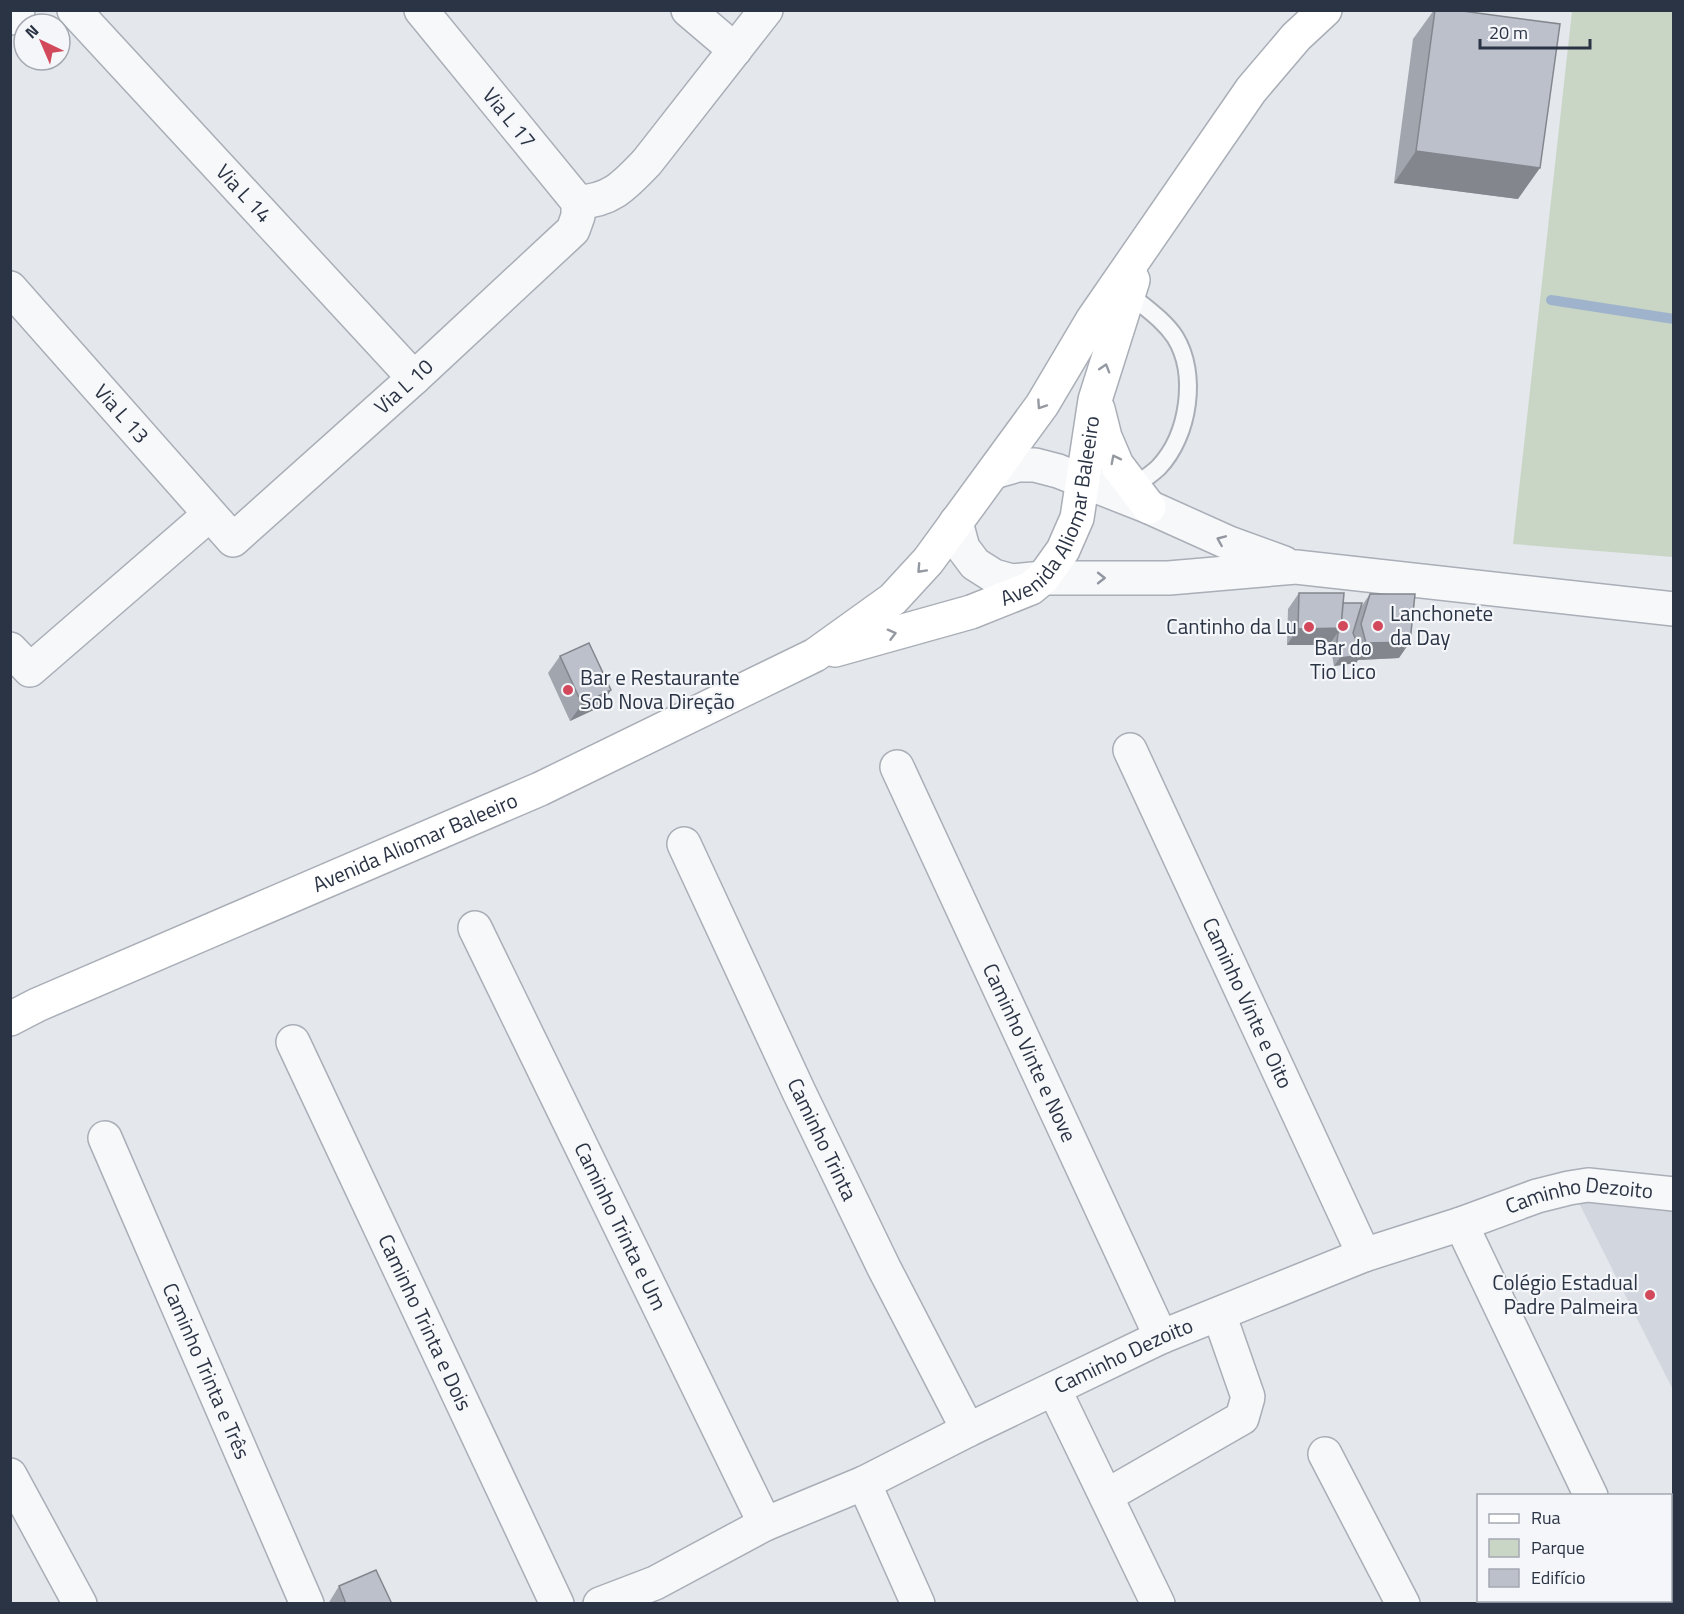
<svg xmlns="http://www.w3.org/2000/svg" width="1684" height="1614" viewBox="0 0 1684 1614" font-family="'Titillium Web',sans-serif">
	<rect width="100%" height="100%" fill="#e4e7ec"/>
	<path fill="#d2d6de" d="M1573 1191 1673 1200V1390Z"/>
	<path fill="#c9d6c5" d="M1572 11H1673V557L1513 544Z"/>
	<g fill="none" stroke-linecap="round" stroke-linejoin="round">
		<path stroke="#9fb4cc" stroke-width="10" d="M1551 300 1674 319"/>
		<g stroke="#a9aeb7" stroke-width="20">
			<path id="service" d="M1128 293C1144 307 1163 319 1175 337 1198 374 1189 435 1159 467 1152 474 1142 480 1134 487"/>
		</g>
		<g stroke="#a9aeb7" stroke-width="36">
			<g id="minor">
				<path id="s1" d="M74 10 414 378"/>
				<path d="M688 10 735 50"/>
				<path d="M10 18 18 10"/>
				<path d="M578 202C611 201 625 185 647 162L766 10"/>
				<path id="s2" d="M10 288 233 540 414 378 573 230 578 216V202L421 10"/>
				<path d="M10 649 30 670 209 515"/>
				<path id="s3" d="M1130 750 1364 1255"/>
				<path id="s4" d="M897 767 1161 1337"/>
				<path id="s5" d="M684 844 799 1092 884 1268 968 1430"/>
				<path id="s6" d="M475 928 765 1524"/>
				<path id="s7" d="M293 1042 557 1604"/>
				<path id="s8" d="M105 1138 307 1604"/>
				<path d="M1461 1224 1591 1496"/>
				<path d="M1054 1389 1158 1604"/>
				<path d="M1325 1454 1403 1604"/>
				<path d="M10 1475 80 1604"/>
				<path d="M864 1483 918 1604"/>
				<path d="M1106 1496 1242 1418 1248 1397 1219 1314"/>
				<path d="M1641 1600 1642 1604"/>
				<path id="s9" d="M600 1604 655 1583 765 1524 864 1483 968 1430 1161 1337 1364 1255 1461 1224 1537 1196 1569 1188 1588 1185 1674 1194"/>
			</g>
		</g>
		<g stroke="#a9aeb7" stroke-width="36">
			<path id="tertiary" d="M994 472 1018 465H1035L1058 471 1149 507 1229 543 1284 563
				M956 522 963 548 975 564 994 576 1012 581 1043 578H1169L1296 567 1674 609"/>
		</g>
		<g stroke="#a9aeb7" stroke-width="36">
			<g id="secondary">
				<path d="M1098 409 1105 437 1117 465 1149 507"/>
				<path id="s10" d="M835 650 971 612 1031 588 1043 578 1063 550 1077 518 1095 400 1133 280"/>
				<path id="s11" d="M10 1019 37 1005 540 789 815 655 893 599 928 561 1042 405 1093 319 1251 90 1296 37 1325 10"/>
			</g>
		</g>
		<use href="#service" stroke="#f7f8fa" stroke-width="16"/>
		<use href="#minor" stroke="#f7f8fa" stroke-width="33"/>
		<use href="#tertiary" stroke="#f7f8fa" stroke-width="33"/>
		<use href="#secondary" stroke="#fff" stroke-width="33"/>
	</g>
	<path fill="#a1a5ae" d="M1434 10H1455L1518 199 1394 183 1413 39Z
		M1299 593 1361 607 1370 594 1399 658 1358 660 1356 663 1334 666 1331 649 1332 641 1329 645H1287L1288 609Z
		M560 656 611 690 600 707 570 721 548 673Z
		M339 1586 392 1604H328Z"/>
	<path fill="#83868d" d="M1416 151 1540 168 1518 199 1394 183Z
		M1341 628 1329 645H1287L1298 629Z
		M1410 642 1399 658 1358 660 1356 663 1334 666 1340 658 1358 655 1366 643Z
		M611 690 600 707 570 721 582 704Z"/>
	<path fill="#bbc0ca" stroke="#83868d" stroke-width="1.5" d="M1435 10H1455L1560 24 1540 168 1416 151Z
		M1299 593H1344L1341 628 1298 629Z
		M1370 594H1415L1410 642 1366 643 1361 624Z
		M1343 603H1362L1353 633 1362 655 1340 658 1337 641 1338 633 1341 628Z
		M589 643 611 690 582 704 560 656Z
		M376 1570 392 1604H346L339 1586Z"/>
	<defs><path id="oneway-chevron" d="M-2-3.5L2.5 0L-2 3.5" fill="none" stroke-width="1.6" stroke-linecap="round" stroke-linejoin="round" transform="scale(1.5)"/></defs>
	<g stroke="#959aa2">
		<use href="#oneway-chevron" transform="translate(1105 368) rotate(-73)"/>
		<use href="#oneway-chevron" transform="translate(1041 405) rotate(124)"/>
		<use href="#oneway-chevron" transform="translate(1115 459) rotate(-117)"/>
		<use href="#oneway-chevron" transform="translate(921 569) rotate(133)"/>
		<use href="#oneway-chevron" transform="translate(892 634) rotate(-15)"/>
	</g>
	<g stroke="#9196a0">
		<use href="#oneway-chevron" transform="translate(1221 540) rotate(-157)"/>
		<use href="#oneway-chevron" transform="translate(1101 578)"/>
	</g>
	<g fill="#d1495b" stroke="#f4f6f9" stroke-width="2">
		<circle cx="1343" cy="626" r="6"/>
		<circle cx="1378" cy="626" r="6"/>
		<circle cx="1309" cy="627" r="6"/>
		<circle cx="568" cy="690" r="6"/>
		<circle cx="1650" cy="1295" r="6"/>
	</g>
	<g text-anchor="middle" stroke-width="4.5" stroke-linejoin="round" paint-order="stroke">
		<g font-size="21" fill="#2b3445" stroke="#f4f6f9">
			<text transform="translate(509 118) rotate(51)" y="7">Via L 17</text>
			<text dy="7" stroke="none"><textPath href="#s1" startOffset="250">Via L 14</textPath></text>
			<text dy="7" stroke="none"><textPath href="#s2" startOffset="566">Via L 10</textPath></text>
			<text dy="7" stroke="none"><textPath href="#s2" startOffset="168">Via L 13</textPath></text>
			<text dy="7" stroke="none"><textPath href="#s10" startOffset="284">Avenida Aliomar Baleeiro</textPath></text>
			<text dy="7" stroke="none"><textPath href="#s11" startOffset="442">Avenida Aliomar Baleeiro</textPath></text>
			<text dy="7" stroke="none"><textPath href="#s3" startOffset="279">Caminho Vinte e Oito</textPath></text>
			<text dy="7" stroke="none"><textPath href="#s4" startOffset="315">Caminho Vinte e Nove</textPath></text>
			<text dy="7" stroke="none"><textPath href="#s5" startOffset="326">Caminho Trinta</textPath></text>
			<text dy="7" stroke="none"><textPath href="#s9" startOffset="1066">Caminho Dezoito</textPath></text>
			<text dy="7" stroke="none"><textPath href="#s6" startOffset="332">Caminho Trinta e Um</textPath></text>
			<text dy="7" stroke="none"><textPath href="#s7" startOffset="310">Caminho Trinta e Dois</textPath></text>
			<text dy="7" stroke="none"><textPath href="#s9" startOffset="580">Caminho Dezoito</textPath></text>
			<text dy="7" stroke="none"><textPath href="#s8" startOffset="254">Caminho Trinta e Três</textPath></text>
		</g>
		<g font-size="21" fill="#2b3445" stroke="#f4f6f9" text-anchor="start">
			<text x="1390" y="621">Lanchonete<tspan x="1390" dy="24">da Day</tspan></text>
			<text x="1297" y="634" text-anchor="end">Cantinho da Lu</text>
			<text x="1343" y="655" text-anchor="middle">Bar do<tspan x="1343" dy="24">Tio Lico</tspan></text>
			<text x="580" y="685">Bar e Restaurante<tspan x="580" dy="24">Sob Nova Direção</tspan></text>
			<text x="1638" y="1290" text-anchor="end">Colégio Estadual<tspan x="1638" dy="24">Padre Palmeira</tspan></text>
		</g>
	</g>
	<rect width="1684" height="1614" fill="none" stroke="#2b3445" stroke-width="24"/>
	<rect x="1477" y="1494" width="195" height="108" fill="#f4f6f9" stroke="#a4a8b1" stroke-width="1.5"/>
	<rect x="1489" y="1514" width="30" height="9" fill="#ffffff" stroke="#a4a8b1" stroke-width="1.5"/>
	<text x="1531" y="1524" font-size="18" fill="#2b3445">Rua</text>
	<rect x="1489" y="1539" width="30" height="18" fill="#c9d6c5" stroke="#a4a8b1" stroke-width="1.5"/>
	<text x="1531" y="1554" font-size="18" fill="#2b3445">Parque</text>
	<rect x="1489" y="1569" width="30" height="18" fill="#bbc0ca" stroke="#a4a8b1" stroke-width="1.5"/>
	<text x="1531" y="1584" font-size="18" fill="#2b3445">Edifício</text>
	<g transform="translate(42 42) rotate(316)"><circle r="28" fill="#f4f6f9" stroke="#a4a8b1" stroke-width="1.5"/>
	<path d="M0-4.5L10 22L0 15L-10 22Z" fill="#d1495b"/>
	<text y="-9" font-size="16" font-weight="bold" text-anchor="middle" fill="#2b3445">N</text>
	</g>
	<path d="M1480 39v9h110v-9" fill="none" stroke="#2b3445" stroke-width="3"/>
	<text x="1489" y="39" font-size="18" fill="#2b3445" stroke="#f4f6f9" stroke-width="4.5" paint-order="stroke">20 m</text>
</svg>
